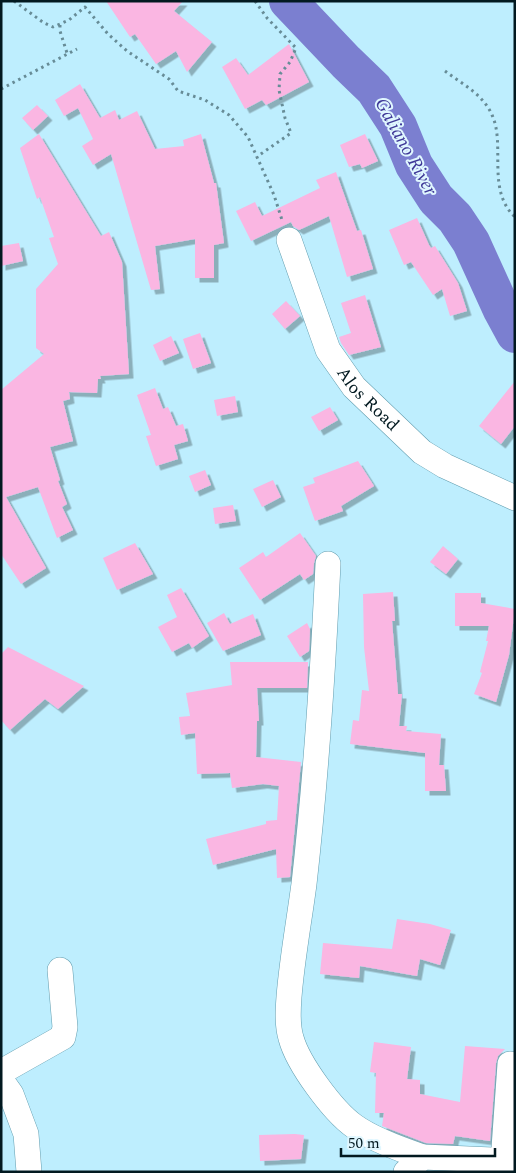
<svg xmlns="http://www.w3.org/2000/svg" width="516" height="1173" viewBox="0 0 516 1173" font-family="Spectral,serif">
	<defs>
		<filter id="shadow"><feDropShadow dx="4.5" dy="4.5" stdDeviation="0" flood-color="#0004"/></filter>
	</defs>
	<rect width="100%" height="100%" fill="#beeefe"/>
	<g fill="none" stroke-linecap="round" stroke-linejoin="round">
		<path stroke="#7b7fd0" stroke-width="38" d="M288 1 346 62 374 89 398 126 414 165 436 199 455 218 471 242 502 310 515 334"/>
	</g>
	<path fill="#fab6e2" filter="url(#shadow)" d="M106 1H183L174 11 212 42 187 72 176 51 156 64 135 34 130 37Z
		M289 44 309 82 266 105 262 100 245 109 222 67 236 58 248 75Z
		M80 84 100 118 115 110 119 120 137 111 155 149 184 146 183 140 201 134 214 183H216L224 243 214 245V278H195V239L155 246 160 289 151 290 111 154 93 165 82 146 93 139 78 108 64 116 55 100Z
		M37 105 48 116 33 130 22 118Z
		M39 134 101 236 109 232 122 262 129 374 100 376 101 379H98L97 393 69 392 70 399 63 401 73 441 50 447 60 480 58 481 67 504 62 507 73 530 57 538 38 487 6 497 46 568 21 584 1 554V390L44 354 36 348V289L58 264 49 238 54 237 40 197 37 199 20 148Z
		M365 134 378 161 362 168 360 164 349 167 340 145Z
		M336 172 357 231 361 230 373 269 347 277 329 216 299 230 293 226 291 222 251 241 236 211 255 202 262 216 320 188 316 180Z
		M417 218 429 245 431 248 435 246 458 283 467 311 450 316 442 289 433 295 411 262 404 265 389 230Z
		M19 243 23 261 1 266V246Z
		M365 295 381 347 349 355 341 343 339 337 351 333 341 303Z
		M286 301 300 316 285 329 272 314Z
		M200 333 211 363 193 369 183 339Z
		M171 336 179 353 160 361 153 345Z
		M515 381V426L501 444 479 426Z
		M155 388 163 409 168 407 176 426 183 424 188 441 174 445 178 459 156 466 146 436 151 435 137 395Z
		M235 396 238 412 217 416 214 400Z
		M330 407 338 420 319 431 311 417Z
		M358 461 374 486 341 506 343 511 315 521 303 487 315 483 313 478Z
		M205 470 211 485 195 492 189 476Z
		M273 480 281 497 262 507 253 489Z
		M233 505 236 521 215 524 213 508Z
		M300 533 316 556 314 563 313 574 304 580 300 574 260 600 239 568 263 552 266 557Z
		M135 543 153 574 117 590 103 558Z
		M443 546 458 559 446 574 430 562Z
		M181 588 209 636 192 648 189 643 172 652 158 627 177 617 167 595Z
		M393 592 395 621H392L398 694H402L399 726H407L406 731 441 734 439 765H444L446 791H425V753L350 744 353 720 359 721 362 690 369 691 364 647 363 594Z
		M455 593H481V603L515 609 509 655 496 702 474 694 482 673 480 672 488 641H486L489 626H455Z
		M224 613 230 624 253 614 261 635 223 651 207 623Z
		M307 623 310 629 309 651 300 657 287 636Z
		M8 647 84 686 58 709 45 699 10 730 1 720V654Z
		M230 662H308L307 688H257L259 721H257L256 757 301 762 290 877 277 878 276 849 213 865 206 839 266 824V821L277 820 279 786 263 784 232 788 230 773 197 774 195 733 181 735 179 717 190 716 186 693 232 685Z
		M397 919 430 924 451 930 440 965 420 959 417 976 360 966 359 978 320 974 323 943 392 949Z
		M374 1042 411 1047 407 1079 420 1080V1094L460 1102 465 1046 505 1049 498 1056 496 1063 490 1141 455 1136 453 1144 426 1143 382 1126 384 1113H375L376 1073 370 1072Z
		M295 1134 304 1135 301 1159 260 1161 259 1135Z"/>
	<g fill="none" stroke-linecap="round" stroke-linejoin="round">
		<g stroke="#629daf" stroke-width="26">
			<g id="minor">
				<path id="s1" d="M289 240 328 350 354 387 422 452 445 466 515 498"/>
				<path d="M328 564C323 671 316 778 304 884 299 922 292 959 289 997 288 1010 287 1025 291 1038 298 1064 333 1111 354 1126 372 1139 402 1150 423 1157"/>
				<path d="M1 1072 63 1037 65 1027 60 970"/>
				<path d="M1 1080 11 1094 26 1134 29 1172"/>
				<path d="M503 1162 510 1064"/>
				<path d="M406 1172 423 1157 515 1161"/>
			</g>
		</g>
		<path stroke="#678c97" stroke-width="3" stroke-dasharray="2.5 4" stroke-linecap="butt" d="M14 1 44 23 53 27 69 20 85 7 108 34 127 51 169 79 178 91 205 100 229 115 248 137 274 195 282 220
			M255 1 267 18 296 48 290 62 280 74 279 90 285 118 291 133 258 156
			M60 25V31L67 53
			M445 71C462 84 483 94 492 115 506 145 486 190 515 217
			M1 89 77 49"/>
		<use href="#minor" stroke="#fff" stroke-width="25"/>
	</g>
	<g text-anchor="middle" stroke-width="4" stroke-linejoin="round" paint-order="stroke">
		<g font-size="18" fill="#021920" stroke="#e0f7ff">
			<text dy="6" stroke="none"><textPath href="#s1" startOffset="180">Alos Road</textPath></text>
		</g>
		<g font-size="19" font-style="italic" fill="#3f3998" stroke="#e0f7ff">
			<text transform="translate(407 146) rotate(61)" y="7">Galiano River</text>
		</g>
	</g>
	<rect width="516" height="1173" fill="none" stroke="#021920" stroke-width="5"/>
	<path d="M341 1148v8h154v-8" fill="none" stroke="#021920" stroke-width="2.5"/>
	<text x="348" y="1148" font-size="15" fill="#021920" stroke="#e0f7ff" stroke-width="4" paint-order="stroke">50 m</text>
</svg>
